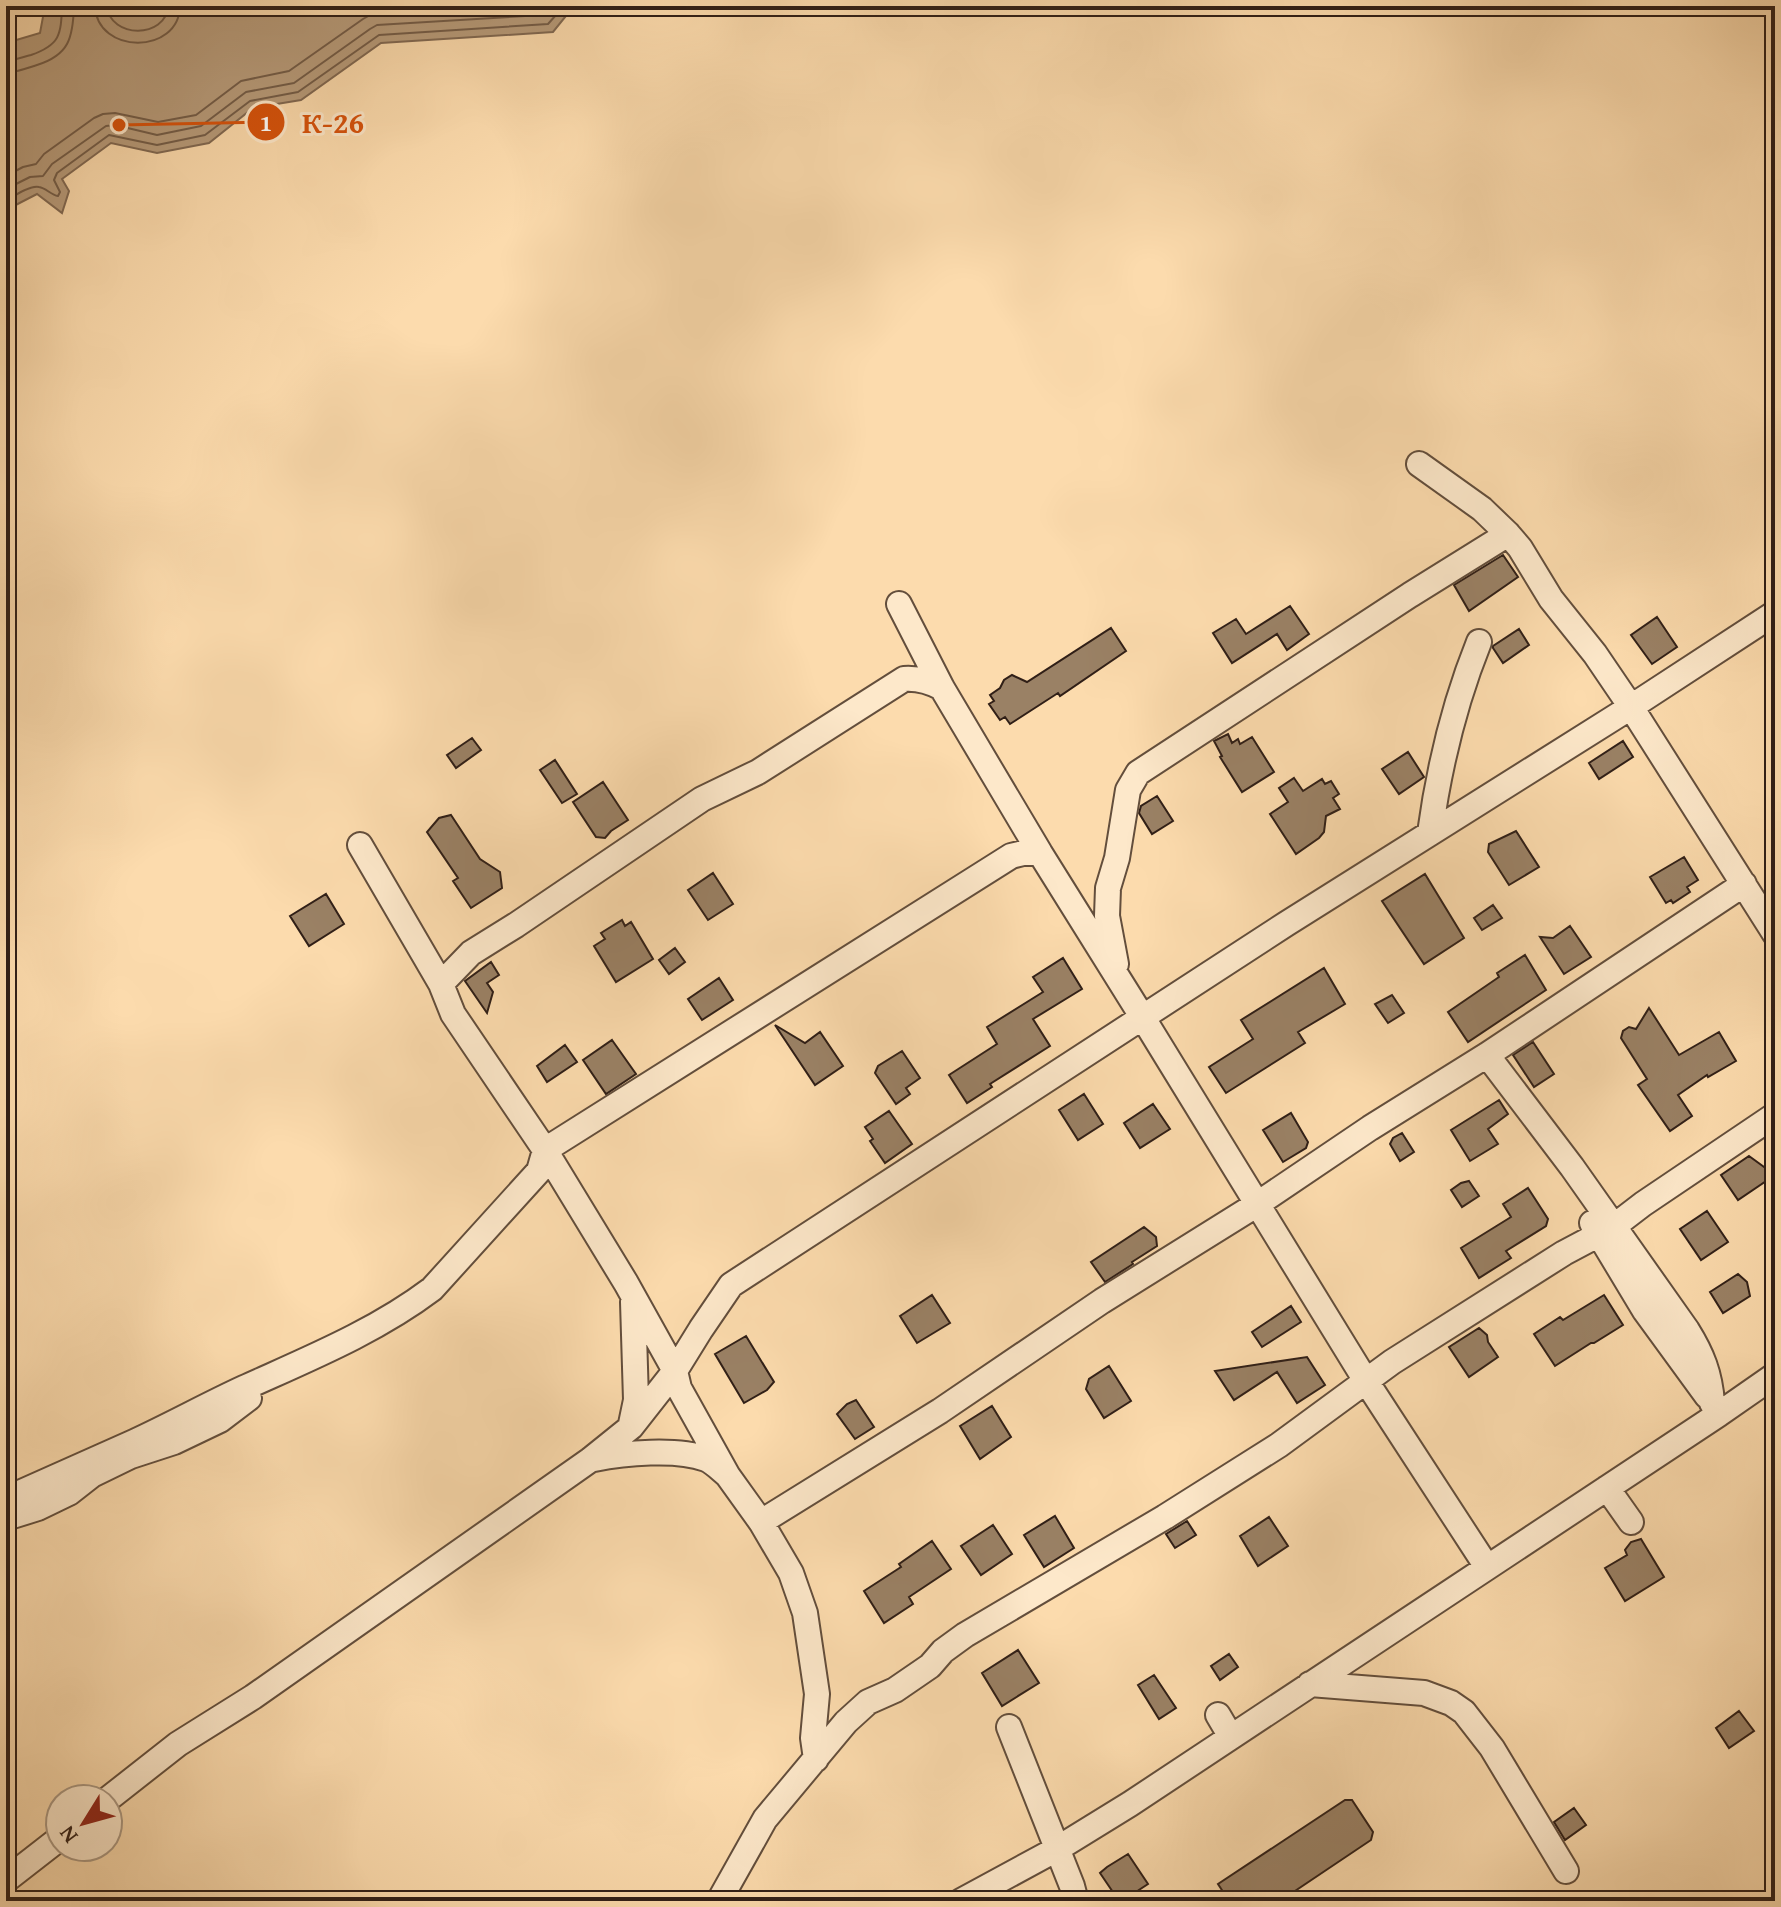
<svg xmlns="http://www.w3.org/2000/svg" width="1781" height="1907" viewBox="0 0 1781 1907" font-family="'Gentium Book Plus',serif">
	<rect width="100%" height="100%" fill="#fcdbad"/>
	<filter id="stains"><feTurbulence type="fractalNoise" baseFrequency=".0025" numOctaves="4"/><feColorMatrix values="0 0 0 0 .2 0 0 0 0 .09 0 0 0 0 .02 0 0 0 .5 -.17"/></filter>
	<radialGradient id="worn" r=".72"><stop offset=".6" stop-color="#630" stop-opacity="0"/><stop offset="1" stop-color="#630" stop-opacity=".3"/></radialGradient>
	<path fill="#b79b7a" stroke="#816952" stroke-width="2" d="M45 6H114L137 13 163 6H574L553 32 381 43 301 100 253 108 209 143 157 153 111 143 62 179 69 191 62 213 37 194 6 210V43L40 33Z"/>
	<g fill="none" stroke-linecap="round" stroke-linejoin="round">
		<path stroke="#745d48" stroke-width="2" d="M95 6C97 55 179 55 180 6
			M107 6C110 39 166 39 168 6
			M6 61C15 60 23 57 31 55 60 45 61 35 62 6
			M6 73C17 72 27 68 37 65 69 55 73 38 74 6
			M6 176 23 167 36 164 44 154 94 118 103 114 115 113 158 122 196 115 241 81 289 71 363 19 372 14 490 6
			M6 189 30 177 43 176 52 164 106 126 115 125 157 135 201 126 246 92 294 83 370 29 377 25 542 15 551 6
			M6 201C14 196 30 185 39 187 46 188 51 195 58 196L60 192 54 180 57 173 109 135 157 145 205 135 250 101 298 92 379 35 548 24 564 6"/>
	</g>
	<path fill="#9a8165" stroke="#301f17" stroke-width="2" d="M1503 555 1518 577 1469 611 1454 585Z
		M1290 606 1309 634 1287 650 1277 634 1232 663 1213 633 1236 619 1246 634Z
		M1657 617 1677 647 1652 664 1631 635Z
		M1111 628 1126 651 1060 696 1058 693 1010 724 1005 717 1000 720 989 704 994 701 990 695 1000 688 1004 680 1012 675 1027 682Z
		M1519 629 1529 645 1503 663 1493 648V646Z
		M1228 734 1232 743 1238 739 1240 744 1252 737 1274 772 1242 792 1220 757 1222 756 1214 741Z
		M472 738 481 750 456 768 447 755Z
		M1623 741 1633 757 1599 779 1589 763Z
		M1408 752 1424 777 1399 794 1382 769Z
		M555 760 577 794 562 803 540 770Z
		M1294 778 1303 791 1322 779 1325 784 1331 781 1339 794 1333 798 1340 809 1326 816 1324 832 1319 838 1296 854 1270 814 1288 802 1279 788Z
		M603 782 628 820 611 831 605 838 596 837 573 802Z
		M1157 796 1173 821 1152 834 1139 813 1141 806Z
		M451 815 480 859 500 872 502 888 471 908 453 881 458 878 427 832 439 818Z
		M1516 831 1539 867 1509 885 1488 852 1489 844Z
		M1684 857 1698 880 1687 887 1690 892 1673 903 1671 900 1666 903 1650 877Z
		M713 873 733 904 708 920 688 890Z
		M1425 874 1464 938 1424 964 1382 901Z
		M326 894 344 924 309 946 290 916Z
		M1493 905 1502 918 1482 930 1474 918Z
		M622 920 625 926 631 922 653 959 616 982 594 946 605 939 601 933Z
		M1570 926 1591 957 1564 974 1540 937 1553 938Z
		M675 948 685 962 669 974 659 960Z
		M1525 955 1546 990 1468 1042 1448 1012 1499 977 1497 973Z
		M1063 958 1082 989 1033 1019 1050 1046 990 1084 992 1087 967 1103 949 1075 997 1044 987 1027 1043 992 1033 977Z
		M491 962 499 975 487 983 493 992 487 1013 465 981Z
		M1324 968 1345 1004 1298 1032 1305 1043 1226 1093 1209 1067 1253 1039 1241 1020Z
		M719 978 733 1000 702 1020 688 999Z
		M1392 995 1404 1013 1388 1023 1375 1004Z
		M1649 1008 1679 1055 1719 1032 1736 1061 1708 1077 1707 1075 1678 1095 1692 1116 1670 1131 1638 1085 1647 1079 1621 1038 1623 1031 1629 1027 1636 1029Z
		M775 1025 805 1043 820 1032 843 1066 815 1085Z
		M612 1040 636 1074 606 1094 583 1060Z
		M1533 1042 1554 1074 1534 1087 1513 1055Z
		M565 1045 577 1062 547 1082 537 1066Z
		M902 1051 920 1078 906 1088 910 1094 896 1104 875 1073 878 1066Z
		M1084 1094 1103 1124 1078 1140 1059 1110Z
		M1499 1100 1508 1114 1488 1129 1498 1144 1470 1161 1451 1130Z
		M1153 1104 1170 1129 1140 1148 1124 1123Z
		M889 1111 912 1144 885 1163 870 1141 873 1139 865 1127Z
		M1291 1113 1308 1142 1306 1148 1283 1162 1263 1130Z
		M1402 1133 1414 1152 1400 1161 1390 1144 1393 1138Z
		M1749 1156 1775 1175 1738 1200 1721 1175Z
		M1469 1181 1479 1196 1462 1207 1451 1190 1461 1183Z
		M1528 1188 1548 1219 1546 1226 1506 1251 1511 1258 1479 1278 1461 1248 1511 1217 1503 1204Z
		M1707 1211 1728 1242 1701 1260 1680 1229Z
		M1144 1227 1156 1237 1157 1246 1132 1262 1133 1264 1105 1282 1091 1262Z
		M1738 1274 1747 1282 1750 1296 1723 1313 1710 1292Z
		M932 1295 950 1323 917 1343 900 1316Z
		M1604 1295 1623 1325 1594 1343H1591L1555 1366 1534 1334 1560 1317 1563 1320Z
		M1291 1306 1301 1322 1262 1347 1252 1332Z
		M1479 1328 1487 1335 1488 1342 1498 1357 1469 1377 1449 1347Z
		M746 1336 774 1382 767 1390 744 1403 715 1354Z
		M1307 1357 1325 1385 1297 1403 1277 1372 1234 1400 1215 1371Z
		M1109 1366 1131 1401 1104 1418 1086 1389 1089 1379Z
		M856 1400 874 1427 855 1439 837 1414 847 1404Z
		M992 1406 1011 1437 980 1459 960 1426Z
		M1055 1516 1074 1548 1044 1567 1024 1535Z
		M1269 1517 1288 1546 1258 1566 1240 1536Z
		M1187 1521 1196 1535 1175 1548 1166 1534Z
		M993 1525 1012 1554 981 1575 961 1546Z
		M1641 1539 1664 1577 1625 1601 1605 1568 1627 1555 1625 1550 1631 1542Z
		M932 1541 951 1569 909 1597 913 1604 884 1623 864 1591 901 1567 899 1564Z
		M1018 1650 1039 1683 1002 1706 982 1673Z
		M1229 1654 1238 1667 1220 1680 1211 1666Z
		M1154 1675 1176 1708 1159 1719 1138 1685Z
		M1739 1711 1754 1731 1729 1748 1716 1728Z
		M1345 1800H1352L1373 1832 1371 1840 1280 1901H1229L1218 1884Z
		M1574 1808 1586 1825 1565 1840 1554 1822Z
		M1128 1854 1148 1884 1122 1901H1119L1100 1873 1107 1867Z"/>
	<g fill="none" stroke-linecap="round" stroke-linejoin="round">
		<g stroke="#634e3c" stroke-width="28">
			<path id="street" d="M1419 464 1482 509 1508 534 1520 548 1551 599 1595 654 1631 707 1775 934
				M899 604 942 688 1040 853 1143 1018 1366 1381 1487 1567
				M1430 833C1439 767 1454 704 1479 642
				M360 845 441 984 453 1014 545 1150 626 1283 675 1371 679 1388 728 1476 761 1522 791 1573 805 1613 817 1694 813 1738 816 1759
				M1116 964 1107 916 1108 888 1117 858 1128 790 1138 773 1410 595 1508 534
				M441 984 471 953 516 925 702 799 758 772 904 679C918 678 929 681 942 688
				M1487 1055 1572 1167 1687 1330C1702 1354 1710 1374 1712 1403
				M1592 1223 1645 1311 1707 1396
				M631 1424 636 1400 633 1302
				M594 1459C624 1453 677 1448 706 1459 713 1462 720 1469 726 1474
				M1607 1488 1631 1522
				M6 1499C49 1480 92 1461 134 1442 171 1425 207 1405 244 1388 308 1359 375 1332 432 1289L539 1171 545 1150 1011 856 1023 853H1040
				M6 1518 38 1508 69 1493 92 1475 131 1456 174 1442 220 1420 249 1398
				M761 1522 940 1411 1102 1301 1256 1205 1370 1128 1487 1055 1744 884
				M1310 1684 1424 1693 1451 1703 1464 1712 1492 1748 1566 1871
				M1218 1715 1231 1737
				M1009 1727 1072 1886 1076 1901
				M108 1799 178 1744 253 1697 492 1529 590 1460 631 1427 675 1371 701 1329 731 1285 1286 924 1631 707 1775 613
				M6 1880 60 1838
				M719 1901 765 1819 846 1722 868 1702 895 1690 930 1666 943 1651 965 1635 1165 1517 1279 1445 1392 1362 1564 1253 1613 1227 1643 1204 1775 1115
				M961 1901 1057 1849 1130 1804 1719 1414 1775 1375"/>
		</g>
		<use href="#street" stroke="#fde8ca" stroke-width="24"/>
	</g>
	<path fill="none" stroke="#d6530d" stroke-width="3" d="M119 125L266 122"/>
	<g fill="#d6530d" stroke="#fde8ca" stroke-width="3">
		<circle cx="119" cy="125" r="8"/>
		<circle cx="266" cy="122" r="20"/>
	</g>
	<g font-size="24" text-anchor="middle" font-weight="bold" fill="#fff">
		<text x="266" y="131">1</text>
	</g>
	<g font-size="30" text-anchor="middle" font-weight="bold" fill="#d6530d" stroke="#fde8ca" stroke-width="6" stroke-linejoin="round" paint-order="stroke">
		<text x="333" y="133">К-26</text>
	</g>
	<rect width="1781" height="1907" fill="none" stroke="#fcdbad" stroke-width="32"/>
	<rect x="8" y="8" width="1765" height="1891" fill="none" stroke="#301f17" stroke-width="4"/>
	<rect x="16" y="16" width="1749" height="1875" fill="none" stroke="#301f17" stroke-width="2"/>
	<g transform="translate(84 1823) rotate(233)"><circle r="38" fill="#fde8ca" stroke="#ab9882" stroke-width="2"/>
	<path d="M0-6L14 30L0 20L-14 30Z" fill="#8f2418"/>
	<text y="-12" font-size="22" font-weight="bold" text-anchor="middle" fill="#301f17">N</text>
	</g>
	<rect width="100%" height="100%" filter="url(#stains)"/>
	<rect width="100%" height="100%" fill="url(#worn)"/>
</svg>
